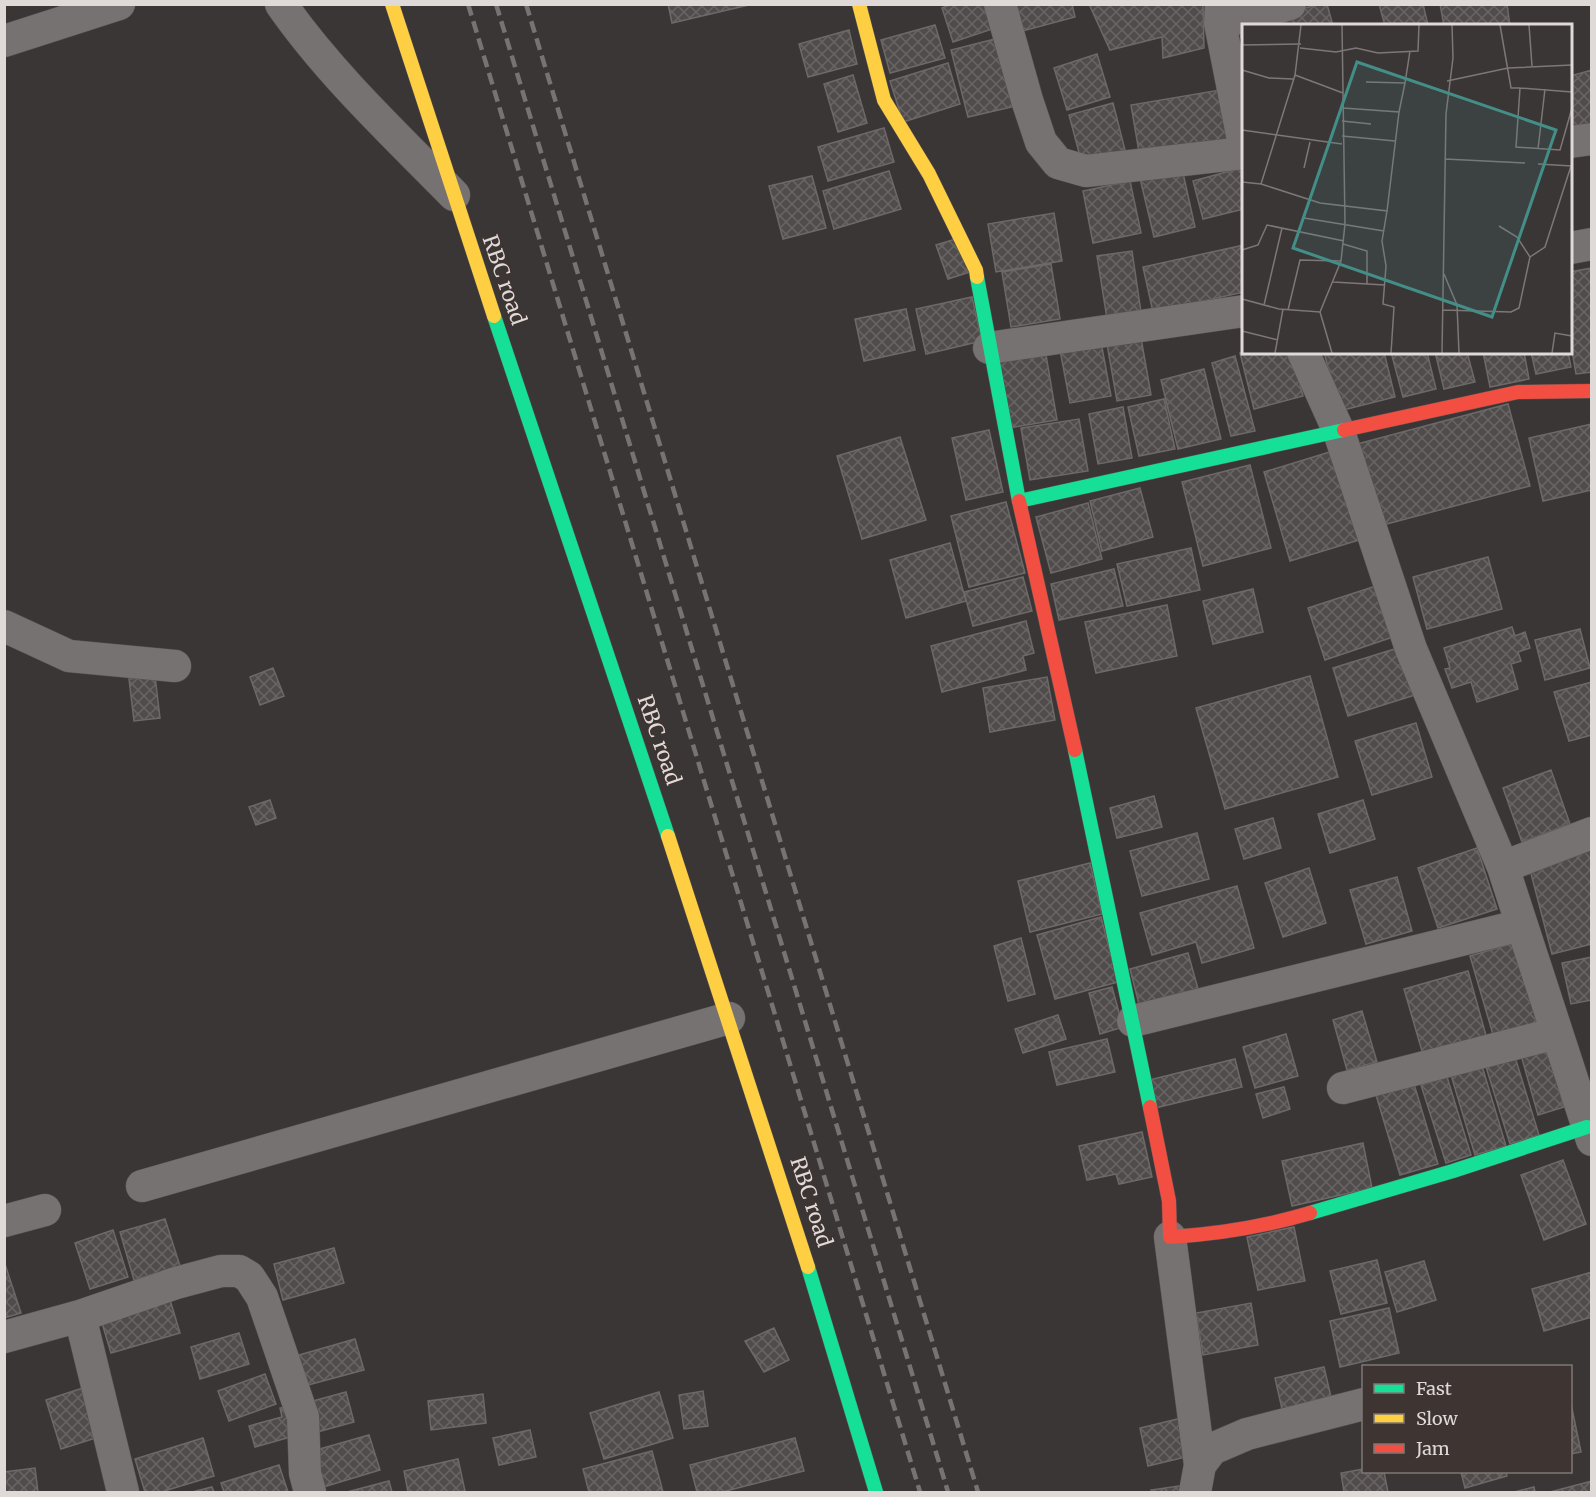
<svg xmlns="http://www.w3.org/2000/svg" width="1596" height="1497" viewBox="0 0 1596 1497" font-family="Merriweather,serif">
	<defs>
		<pattern id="building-cross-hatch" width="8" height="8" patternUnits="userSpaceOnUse" patternTransform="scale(1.5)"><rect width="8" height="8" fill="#504c4b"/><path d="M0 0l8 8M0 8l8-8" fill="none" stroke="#696564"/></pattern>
	</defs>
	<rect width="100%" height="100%" fill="#3b3636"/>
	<path fill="url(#building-cross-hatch)" stroke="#6e6969" stroke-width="1.5" d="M668 4H753L672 23Z
		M952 4H988L995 28 953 42 942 8Z
		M1007 4H1072L1075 17 1015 33Z
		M1089 4H1203L1204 48 1163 58 1162 37 1110 50Z
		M1320 4H1327L1333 26H1244V48L1238 26Z
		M1379 4H1423L1428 25 1385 26Z
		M1440 4H1507L1510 26H1444Z
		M935 25 945 58 890 73 881 40Z
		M849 30 857 64 808 77 799 44Z
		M1003 37 1020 105 968 117 951 50Z
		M1097 54 1110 97 1067 110 1054 68Z
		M948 63 960 104 903 122 890 81Z
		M1592 70V130L1570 135V76Z
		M853 75 867 123 838 132 824 84Z
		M1220 90 1230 143 1140 158 1131 105Z
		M1113 103 1126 154 1081 160 1069 115Z
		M884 128 894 162 828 181 818 147Z
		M1181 164 1195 227 1154 237 1139 174Z
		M1241 168 1244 179V209L1203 219 1193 181Z
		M889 171 901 209 834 229 823 191Z
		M812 176 826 228 783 239 769 186Z
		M1130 181 1141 233 1093 243 1083 191Z
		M1054 213 1062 261 996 272 988 224Z
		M959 238 970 272 948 279 936 245Z
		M1244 245V292L1153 312 1143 267Z
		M1132 251 1142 319 1108 325 1097 256Z
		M1051 264 1060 319 1011 327 1002 272Z
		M1592 268V372L1576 374 1570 339V272Z
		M972 297 982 341 926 354 916 309Z
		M906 309 915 350 864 361 855 319Z
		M1141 338 1151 395 1117 401 1107 344Z
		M1101 342 1111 396 1070 403 1060 350Z
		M1044 343 1057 420 1009 428 996 351Z
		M1244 352H1292L1303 396 1254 409 1240 353Z
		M1324 352H1384L1395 397 1339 411Z
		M1391 352H1427L1436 389 1403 397Z
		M1435 352H1467L1475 382 1444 389Z
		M1483 352H1524L1529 379 1490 387Z
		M1531 352H1568L1571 367 1536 374Z
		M1235 356 1255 431 1231 436 1212 363Z
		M1204 369 1221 439 1178 449 1161 380Z
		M1164 399 1175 449 1139 456 1128 407Z
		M1508 404 1530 486 1379 526 1357 444Z
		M1123 407 1132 458 1098 464 1089 414Z
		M1079 419 1088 471 1030 480 1021 428Z
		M1592 424V490L1543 501 1529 438Z
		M989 430 1003 492 966 500 952 438Z
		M900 437 926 520 862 539 837 456Z
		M1333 451 1359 540 1290 561 1264 472Z
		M1250 465 1271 548 1203 566 1182 482Z
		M1140 488 1153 537 1102 551 1090 501Z
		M1006 502 1025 573 969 587 951 516Z
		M1088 503 1102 559 1051 573 1036 517Z
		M950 543 966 601 906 618 890 560Z
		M1191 548 1200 590 1127 606 1117 564Z
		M1488 557 1502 609 1427 629 1413 577Z
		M1114 569 1123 606 1059 620 1051 584Z
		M1023 577 1032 611 973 626 964 592Z
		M1379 585 1396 636 1325 660 1308 608Z
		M1253 589 1263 632 1213 644 1203 601Z
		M1167 605 1177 656 1096 673 1085 622Z
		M1026 621 1034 653 1023 656 1026 670 942 692 931 646Z
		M1512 627 1515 636 1525 632 1530 648 1518 652 1521 661 1511 664 1518 689 1477 702 1471 682 1452 688 1445 669 1450 668 1444 648Z
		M1580 629 1590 668 1545 680 1535 640Z
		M1401 647 1415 695 1348 716 1333 668Z
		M273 668 284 696 260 705 250 677Z
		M155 676 160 718 134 721 129 679Z
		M1310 676 1338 777 1225 809 1196 708Z
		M1047 677 1055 720 990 732 983 688Z
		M1592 682V735L1569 741 1554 692Z
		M1416 723 1432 777 1372 795 1355 741Z
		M1551 770 1570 824 1522 842 1503 788Z
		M1154 796 1162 827 1117 838 1110 808Z
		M270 800 276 818 256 825 249 807Z
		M1363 800 1375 839 1330 853 1318 814Z
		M1273 818 1281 848 1244 859 1235 829Z
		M1197 833 1209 879 1142 896 1130 851Z
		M1477 848 1497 909 1438 928 1418 868Z
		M1592 850V944L1552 954 1529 866Z
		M1090 863 1102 914 1030 932 1018 881Z
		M1309 868 1326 923 1283 937 1265 883Z
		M1397 877 1412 931 1366 944 1350 890Z
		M1237 886 1254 948 1202 963 1196 942 1152 955 1140 913Z
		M1101 917 1118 982 1055 999 1037 935Z
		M1021 938 1035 994 1008 1001 994 946Z
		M1517 942 1541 1024 1494 1038 1470 956Z
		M1188 953 1200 996 1141 1012 1130 969Z
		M1592 957V1000L1571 1004 1562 963Z
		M1468 971 1487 1039 1424 1058 1404 989Z
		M1112 987 1123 1027 1100 1034 1089 993Z
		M1362 1011 1377 1062 1347 1070 1333 1020Z
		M1058 1015 1066 1039 1023 1053 1015 1029Z
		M1286 1034 1298 1076 1255 1088 1243 1047Z
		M1107 1039 1115 1072 1057 1085 1049 1052Z
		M1546 1041 1564 1107 1538 1115 1519 1048Z
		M1515 1057 1539 1135 1510 1144 1486 1067Z
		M1235 1059 1242 1087 1155 1108 1149 1080Z
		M1482 1066 1506 1146 1475 1155 1451 1075Z
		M1447 1077 1471 1155 1446 1163 1421 1085Z
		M1414 1084 1438 1164 1400 1175 1376 1095Z
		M1284 1087 1290 1109 1263 1118 1256 1094Z
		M1142 1132 1152 1177 1119 1184 1116 1174 1087 1180 1079 1146Z
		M1363 1143 1372 1188 1292 1206 1282 1161Z
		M1563 1160 1586 1224 1544 1240 1521 1175Z
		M165 1219 180 1266 134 1280 120 1232Z
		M1294 1227 1305 1281 1258 1290 1247 1237Z
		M113 1230 128 1277 90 1289 75 1243Z
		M334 1248 344 1283 283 1300 274 1264Z
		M1377 1260 1387 1303 1341 1314 1330 1271Z
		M4 1261 21 1313 4 1318Z
		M1424 1261 1436 1300 1397 1312 1385 1272Z
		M1592 1272V1317L1544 1331 1532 1289Z
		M168 1293 180 1333 111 1353 99 1313Z
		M1251 1303 1258 1345 1203 1355 1196 1313Z
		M1389 1308 1399 1353 1340 1367 1330 1321Z
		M774 1328 789 1360 764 1372 745 1341Z
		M239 1333 249 1364 200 1379 191 1347Z
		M355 1339 364 1370 293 1389 285 1359Z
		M1324 1367 1331 1397 1282 1409 1275 1378Z
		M265 1374 276 1404 229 1421 218 1391Z
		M89 1386 105 1435 61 1449 46 1400Z
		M703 1391 708 1426 684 1429 679 1395Z
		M346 1392 354 1422 310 1434 302 1404Z
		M659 1392 673 1438 604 1459 590 1413Z
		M483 1394 486 1423 431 1430 428 1401Z
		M1570 1399 1581 1452 1570 1454Z
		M293 1405 301 1434 255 1447 249 1426 282 1417 280 1408Z
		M1186 1417 1194 1455 1148 1466 1140 1428Z
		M530 1430 536 1457 499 1465 493 1438Z
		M369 1435 380 1470 320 1488 309 1452Z
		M203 1438 214 1476 161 1492H145L135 1459Z
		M795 1438 804 1471 722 1492H697L690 1465Z
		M652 1451 663 1492H589L583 1469Z
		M458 1459 465 1491 456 1492H408L404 1471Z
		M279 1465 288 1492H224L221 1483Z
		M35 1468 38 1492H4V1472Z
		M1364 1469V1472H1384L1388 1492H1344L1341 1473Z
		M1461 1472H1506L1507 1476 1465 1488Z
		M389 1481 392 1492H347Z
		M1592 1481V1492H1550Z
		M1192 1484 1193 1492H1152L1151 1490Z
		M212 1487 214 1492H192Z
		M1534 1487 1535 1492H1514Z"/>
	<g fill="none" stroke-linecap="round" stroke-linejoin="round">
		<g stroke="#585353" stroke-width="33">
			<path id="street" d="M281 4C329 73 395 135 454 195
				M1000 4 1027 100 1041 142 1058 163 1086 171 1244 153
				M1221 4 1220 23 1244 145
				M1220 23 1290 4
				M4 41 119 4
				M1570 142 1592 139
				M1570 248 1592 244
				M989 348 1244 311
				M1303 352 1339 432 1411 649 1503 867 1592 1140
				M4 626 69 656 175 666
				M1503 867 1592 833
				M1133 1021 1522 925
				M1343 1088 1557 1033
				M142 1186 729 1018
				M4 1221 45 1210
				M1170 1237 1200 1465
				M80 1316 123 1492
				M4 1337 80 1316 176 1283 221 1271H239L249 1277 262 1297 303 1417 305 1473 310 1492
				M1195 1492 1200 1465 1212 1449 1247 1434 1364 1404"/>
		</g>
		<g stroke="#585353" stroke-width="15">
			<path id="fast" d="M977 277 1019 501 1344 430
				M494 316 668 836
				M1075 750 1150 1107
				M1310 1213 1453 1171 1587 1127
				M808 1267 876 1492"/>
		</g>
		<g stroke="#585353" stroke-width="15">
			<path id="slow" d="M392 4 494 316
				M859 4 884 100 929 174 976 270 977 277
				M668 836 808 1267"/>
		</g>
		<g stroke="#585353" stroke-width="15">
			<path id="jam" d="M1344 430 1518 392 1592 391
				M1019 501 1075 750
				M1150 1107 1169 1201 1170 1237C1219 1234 1263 1227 1310 1213"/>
		</g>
		<use href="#street" stroke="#777272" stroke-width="32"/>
		<use href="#fast" stroke="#16e098" stroke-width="14"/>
		<use href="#slow" stroke="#ffcf43" stroke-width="14"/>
		<use href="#jam" stroke="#f24e42" stroke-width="14"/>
		<path stroke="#777373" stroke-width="4.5" stroke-dasharray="12 6" stroke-linecap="butt" d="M468 4 920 1492
			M496 4 948 1492
			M526 4 978 1492"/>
	</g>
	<g text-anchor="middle" stroke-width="4.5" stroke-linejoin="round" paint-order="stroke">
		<g font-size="21" fill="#dfd9d8" stroke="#3e3533">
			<text transform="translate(504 280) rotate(71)" y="7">RBC road</text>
			<text transform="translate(659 740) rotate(71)" y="7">RBC road</text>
			<text transform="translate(811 1202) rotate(72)" y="7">RBC road</text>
		</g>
	</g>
	<g transform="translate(1242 24)">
		<rect width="330" height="330" fill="#3b3636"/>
		<path fill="none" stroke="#7d7777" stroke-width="1.5" d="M59 1 53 51 19 160 78 179 145 187 140 217 144 242 141 280 152 283 149 329M258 1 269 64H278M287 1 290 42M0 21 59 20M58 24 94 28 114 24 136 29 176 27 177 1M0 46 27 54 51 55M53 51 101 69M205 57 266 44 330 41M124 58 163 59 168 27M330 68 278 64 274 123 318 126 330 84M101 84 157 88 145 187M157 88 163 59M100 97 129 100M0 106 100 120M100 112 153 117M296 125 303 65M203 135 283 139M296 140 330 142M62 144 68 118M0 158 19 160M62 194 142 207M101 220 125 227V260M0 226 16 221 25 201 102 217M288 233 303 223 329 142M202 250 215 281 217 329M91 258 143 261M0 275 37 285 78 288 99 237 103 200 100 1M22 281 40 204M46 286 58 236 99 237M201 286 269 288 277 284 288 233 275 213 257 202M78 288 90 329M0 307 36 316M33 329 41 285M200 329 204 90 211 34 210 1M310 329 313 309 330 312"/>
		<path fill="#438f88" fill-opacity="0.15" stroke="#438f88" stroke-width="3" d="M115 38 314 106 250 293 51 224Z"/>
		<rect width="330" height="330" fill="none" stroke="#dfd9d8" stroke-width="3"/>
	</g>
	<rect width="1596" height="1497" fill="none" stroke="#dfd9d8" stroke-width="12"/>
	<rect x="1362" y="1365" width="210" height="108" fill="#3e3533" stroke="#7e7775" stroke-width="1.5"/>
	<rect x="1374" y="1384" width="30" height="9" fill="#16e098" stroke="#7e7775" stroke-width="1.5"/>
	<text x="1416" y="1395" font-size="18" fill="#dfd9d8">Fast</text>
	<rect x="1374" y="1414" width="30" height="9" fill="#ffcf43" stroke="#7e7775" stroke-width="1.5"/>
	<text x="1416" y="1425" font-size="18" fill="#dfd9d8">Slow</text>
	<rect x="1374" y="1444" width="30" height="9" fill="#f24e42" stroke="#7e7775" stroke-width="1.5"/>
	<text x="1416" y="1455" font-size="18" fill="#dfd9d8">Jam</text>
</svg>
